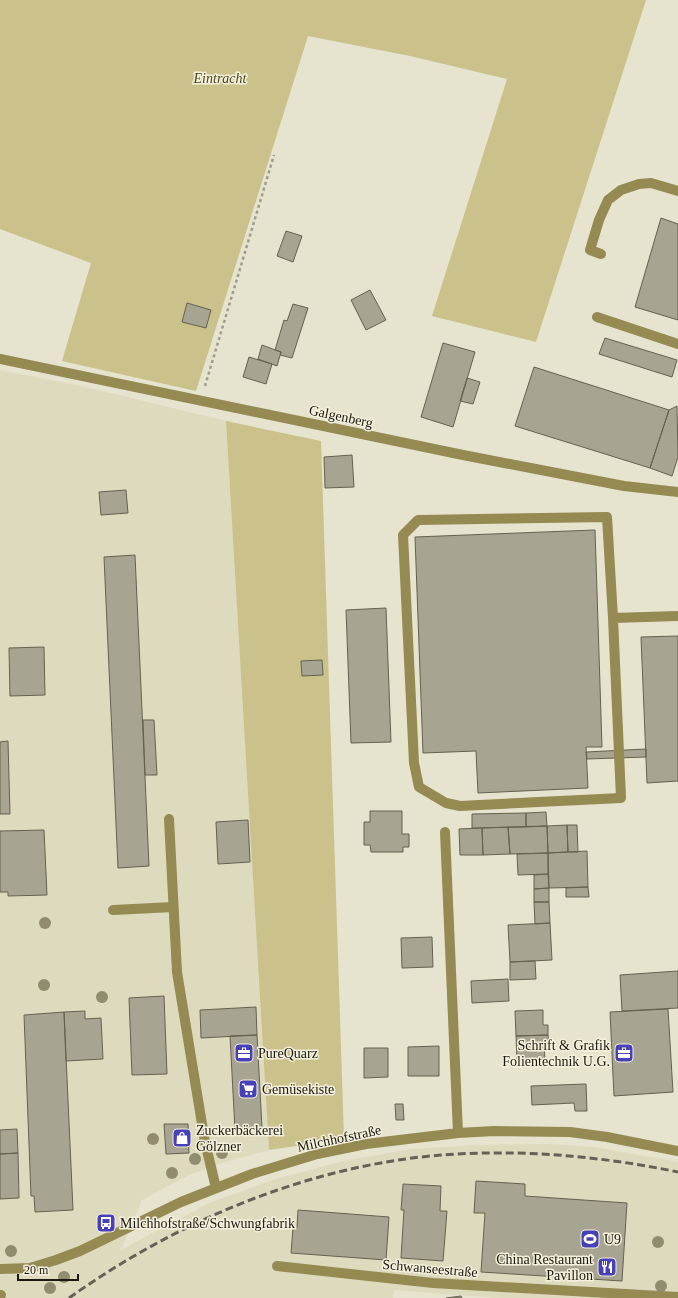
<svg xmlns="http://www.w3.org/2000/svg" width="678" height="1298" viewBox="0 0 678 1298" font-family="'Times New Roman',serif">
	<rect width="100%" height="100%" fill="#e6e3cf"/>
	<path fill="#dedabe" d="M0 370 86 387 226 421 269 1150 215 1165 187 1176 142 1200 121 1250 211 1202 276 1179 343 1161 411 1149 476 1145 551 1144 594 1147 678 1162V1298H499L394 1290 393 1298H0Z"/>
	<path fill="#cbc18b" d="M0 0H646L536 342 432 316 507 79 410 56 308 36 196 391 62 361 91 263 0 229Z
		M226 421 321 441 344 1139 269 1150Z"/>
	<path fill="#a7a491" stroke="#646150" d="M661 218 678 224V320L635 307Z
		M286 231 302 236 293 262 277 256Z
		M370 290 386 320 366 330 351 300Z
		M187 303 211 310 206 328 182 322Z
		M293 304 308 308 292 358 280 355 281 352 275 350 284 320 287 321Z
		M605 338 677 360 672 377 599 354Z
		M443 343 475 352 453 427 421 417Z
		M262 345 281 352 277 366 258 359Z
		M249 357 272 364 266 384 243 377Z
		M534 367 669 410 650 468 515 426Z
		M467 378 480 382 473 404 460 401Z
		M677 406 678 457 672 476 650 468 669 410Z
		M352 455 354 487 325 488 324 457Z
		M126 490 128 513 101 515 99 492Z
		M595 530 602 747H586L588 788 478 793 476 751 423 753 415 537Z
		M135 555 149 866 118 868 104 557Z
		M386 608 391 742 351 743 346 610Z
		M678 636V781L647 783 641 637Z
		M44 647 45 695 10 696 9 648Z
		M322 660 323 675 302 676 301 661Z
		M143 720H154L157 775H145Z
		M8 741 10 814H0V742Z
		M646 749V757L587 759 586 752Z
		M370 811H402V834H409V847H403V852H371L370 845H364V822H370Z
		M546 812 547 826 526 827V813Z
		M526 813V827L472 828V814Z
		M248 820 250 862 218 864 216 822Z
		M567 825H577L578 852H568Z
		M567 825 568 852 548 853 547 826Z
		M547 826 548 853 510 854 508 827Z
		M508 827 510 854 483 855 482 828Z
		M482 828 483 855H460L459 829Z
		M44 830 47 895 8 896V892H0V831Z
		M587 851 588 887 549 888 548 853Z
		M548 853V874L518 875 517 854Z
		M548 874 549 888 534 889V875Z
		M588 887 589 897H566V888Z
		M549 888V902H534V889Z
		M534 902H549L550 923 535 924Z
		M550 923 552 960 510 962 508 925Z
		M432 937 433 967 402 968 401 938Z
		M535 961 536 979 510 980V962Z
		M678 971V1008L622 1011 620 975Z
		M508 979 509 1001 472 1003 471 981Z
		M164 996 167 1074 132 1075 129 998Z
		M256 1007 257 1035 201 1038 200 1010Z
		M668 1009 673 1092 614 1096 610 1012Z
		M543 1010V1025H548V1035L516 1036 515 1011Z
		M85 1011V1019L101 1018 103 1059 66 1061 64 1012Z
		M64 1012 73 1210 35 1212 34 1196H31L24 1015Z
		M257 1035 262 1128 235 1130 230 1036Z
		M548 1035 549 1045H544L545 1061 517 1062 516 1036Z
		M439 1046V1076H408V1047Z
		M364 1048H388V1077L364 1078Z
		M586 1084 587 1111H575L574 1103 532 1105 531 1086Z
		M395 1104H403L404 1120H396Z
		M164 1124H188L189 1153 166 1154Z
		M17 1129 18 1153 0 1154V1130Z
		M18 1153 19 1198 0 1199V1154Z
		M476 1181 525 1184V1196L627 1203 622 1281 481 1272 485 1213H474Z
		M403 1184 441 1186 440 1211H447L443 1261 401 1258 404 1210H401Z
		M298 1210 389 1217 386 1260 291 1253 293 1228H297Z
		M461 1296 462 1298H446Z"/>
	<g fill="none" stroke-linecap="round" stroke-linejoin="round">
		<path stroke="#9f9c8d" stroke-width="2.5" stroke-dasharray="3 3" stroke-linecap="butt" d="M205 386 274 155"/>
		<path stroke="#948a52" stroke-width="10" d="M601 254 590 250 599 220 608 200 621 190 639 184 651 183 678 191
			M597 317 678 344
			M0 359 463 455 624 486 678 492
			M607 517 613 618 621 798 460 806 446 803 419 787 414 763 403 535 418 520Z
			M613 618 678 616
			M169 819 177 972 205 1142 216 1188
			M445 832 458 1133
			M113 910 173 907
			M277 1266 433 1283 678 1297
			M0 1269 30 1268 56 1260 80 1251 181 1202 252 1174 317 1154 366 1144 458 1133 494 1131 570 1132 607 1137 678 1151
			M0 1296 1 1295"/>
		<path stroke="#646256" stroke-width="3" stroke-dasharray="8 4" stroke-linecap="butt" d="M69 1298C177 1221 308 1166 441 1155 521 1149 600 1156 678 1172"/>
	</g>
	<g fill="#918c6e">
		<circle cx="45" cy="923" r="6"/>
		<circle cx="44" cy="985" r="6"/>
		<circle cx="102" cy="997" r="6"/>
		<circle cx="153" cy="1139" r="6"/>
		<circle cx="222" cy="1153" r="6"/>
		<circle cx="195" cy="1159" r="6"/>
		<circle cx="172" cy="1173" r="6"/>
		<circle cx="658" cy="1242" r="6"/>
		<circle cx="11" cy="1251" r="6"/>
		<circle cx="64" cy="1277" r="6"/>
		<circle cx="661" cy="1286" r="6"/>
		<circle cx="50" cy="1288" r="6"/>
	</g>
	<defs>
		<g id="office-square" transform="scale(1)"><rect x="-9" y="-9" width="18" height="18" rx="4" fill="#4741b7" stroke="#f4f0dc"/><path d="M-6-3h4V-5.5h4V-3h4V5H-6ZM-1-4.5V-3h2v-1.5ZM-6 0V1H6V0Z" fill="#fff"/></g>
		<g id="supermarket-square" transform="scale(1)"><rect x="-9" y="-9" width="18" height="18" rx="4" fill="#4741b7" stroke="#f4f0dc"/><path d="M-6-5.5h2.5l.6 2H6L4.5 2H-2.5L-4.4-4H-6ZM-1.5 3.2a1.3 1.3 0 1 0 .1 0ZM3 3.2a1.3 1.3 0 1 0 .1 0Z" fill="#fff"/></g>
		<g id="shop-square" transform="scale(1)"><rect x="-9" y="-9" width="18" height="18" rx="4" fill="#4741b7" stroke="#f4f0dc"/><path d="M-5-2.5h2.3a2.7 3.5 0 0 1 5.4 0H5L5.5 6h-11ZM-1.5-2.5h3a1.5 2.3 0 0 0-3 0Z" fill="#fff"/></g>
		<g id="bus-square" transform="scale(1)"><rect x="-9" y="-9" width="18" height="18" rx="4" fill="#4741b7" stroke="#f4f0dc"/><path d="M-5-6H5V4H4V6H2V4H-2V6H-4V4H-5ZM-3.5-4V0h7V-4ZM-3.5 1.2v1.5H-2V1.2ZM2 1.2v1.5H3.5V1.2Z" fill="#fff"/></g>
		<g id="stadium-square" transform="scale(1)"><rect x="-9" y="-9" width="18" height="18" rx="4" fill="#4741b7" stroke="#f4f0dc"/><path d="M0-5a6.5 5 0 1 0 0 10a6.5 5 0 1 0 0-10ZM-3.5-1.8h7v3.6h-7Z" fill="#fff"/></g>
		<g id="restaurant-square" transform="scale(1)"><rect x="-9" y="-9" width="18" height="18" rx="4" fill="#4741b7" stroke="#f4f0dc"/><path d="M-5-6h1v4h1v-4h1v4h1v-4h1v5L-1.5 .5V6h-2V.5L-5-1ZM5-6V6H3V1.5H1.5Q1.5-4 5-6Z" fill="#fff"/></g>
	</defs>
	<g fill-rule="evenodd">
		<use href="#office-square" x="244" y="1053"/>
		<use href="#office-square" x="624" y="1053"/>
		<use href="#supermarket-square" x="248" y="1089"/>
		<use href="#shop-square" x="182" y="1138"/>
		<use href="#bus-square" x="106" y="1223"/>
		<use href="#stadium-square" x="590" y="1239"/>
		<use href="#restaurant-square" x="607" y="1267"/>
	</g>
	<g text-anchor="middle" stroke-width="3" stroke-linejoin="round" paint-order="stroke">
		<g font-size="14" font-style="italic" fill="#4b441e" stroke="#f4f0dc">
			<text x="220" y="83">Eintracht</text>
		</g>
		<g font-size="14" fill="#191811" stroke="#f4f0dc">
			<text transform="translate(341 416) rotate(12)" y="5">Galgenberg</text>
			<text transform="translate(339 1138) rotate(-12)" y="5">Milchhofstraße</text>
			<text transform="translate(430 1268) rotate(5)" y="5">Schwanseestraße</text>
		</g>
		<g font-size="14" fill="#191811" stroke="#f4f0dc" text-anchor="start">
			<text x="610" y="1050" text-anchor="end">Schrift &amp; Grafik<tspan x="610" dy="16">Folientechnik U.G.</tspan></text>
			<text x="258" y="1058">PureQuarz</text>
			<text x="262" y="1094">Gemüsekiste</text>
			<text x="196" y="1135">Zuckerbäckerei<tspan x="196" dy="16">Gölzner</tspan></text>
			<text x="120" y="1228">Milchhofstraße/Schwungfabrik</text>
			<text x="604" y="1244">U9</text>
			<text x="593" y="1264" text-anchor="end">China Restaurant<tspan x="593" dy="16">Pavillon</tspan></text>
		</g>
	</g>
	<path d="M18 1274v6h60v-6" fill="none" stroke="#191811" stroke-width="2"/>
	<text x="24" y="1274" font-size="12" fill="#191811" stroke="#f4f0dc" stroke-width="3" paint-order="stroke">20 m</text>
</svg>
